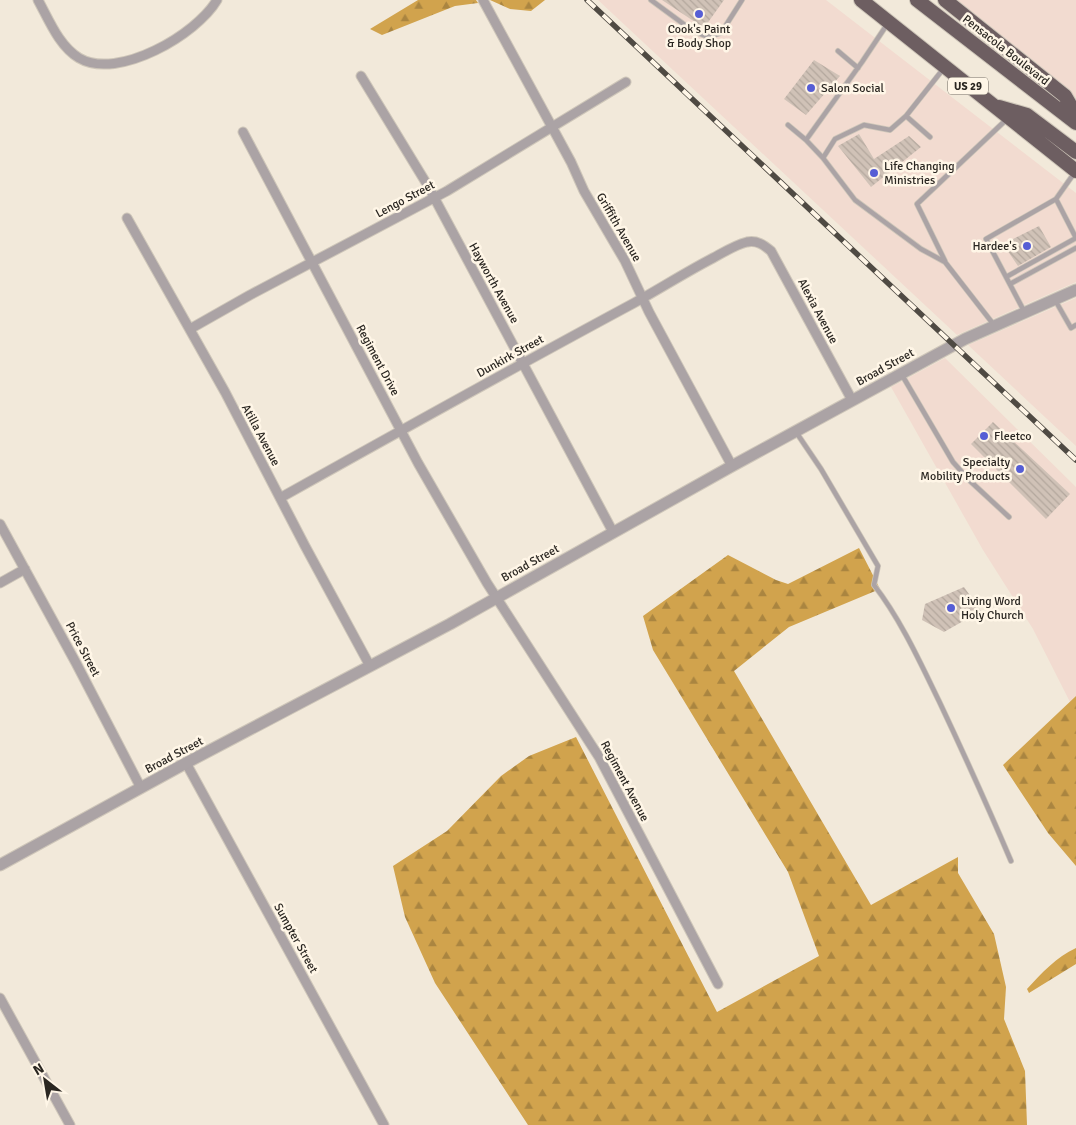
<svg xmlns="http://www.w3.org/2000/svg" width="1076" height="1125" viewBox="0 0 1076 1125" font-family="Signika,sans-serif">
	<defs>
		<pattern id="forest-firs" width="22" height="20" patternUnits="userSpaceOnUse" patternTransform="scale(1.25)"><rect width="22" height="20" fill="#d1a34d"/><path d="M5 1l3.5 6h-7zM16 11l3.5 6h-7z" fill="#aa8540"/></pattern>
		<pattern id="building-back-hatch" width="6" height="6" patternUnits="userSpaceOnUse" patternTransform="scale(1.25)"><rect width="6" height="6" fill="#d0c2b7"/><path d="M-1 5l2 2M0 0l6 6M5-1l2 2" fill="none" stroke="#b3a79d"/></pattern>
	</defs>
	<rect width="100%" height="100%" fill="#f2e9da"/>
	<path fill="#f2dbd0" d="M598 0H826L1076 193V282L957 335Z
		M953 0H1076V99Z
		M1076 298V446L968 345Z
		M945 358 1076 487V696L1070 702 1033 629 983 550 891 387Z"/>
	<path fill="url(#forest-firs)" d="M418 0H476L478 3 455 6 382 35 370 29Z
		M490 0H545L531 11 510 9Z
		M859 548 880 589 789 627 734 671 871 905 958 857V873L994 934 1006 987 1004 1019 1025 1071 1027 1125H528L435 983 405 917 393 866 447 831 501 776 529 756 576 737 717 1012 819 956 788 872 653 650 643 616 728 555 776 580 788 584Z
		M1076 696V866L1048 833 1003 765Z
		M1076 948V964L1029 993 1027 989C1042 973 1056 957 1076 948Z"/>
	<path fill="url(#building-back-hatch)" d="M662 0H724L704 28Z
		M814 60 840 76 806 115 784 99Z
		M859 134 874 159 909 136 921 147 871 187 838 146Z
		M1039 226 1051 247 1018 266 1003 244Z
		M993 422 1070 494 1046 519 971 444Z
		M964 587 981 611 944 632 922 620 925 604Z"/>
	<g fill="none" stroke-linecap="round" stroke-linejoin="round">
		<g stroke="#cec6b9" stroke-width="6">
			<path id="service" d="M651 0 693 31 708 37 721 33 742 0
				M838 51 858 68
				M944 68 906 116 890 130 864 125 835 139 823 158 855 200 921 249 945 262 994 325
				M906 116 930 137
				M788 125 806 140 862 62 888 23
				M806 140 823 158
				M1056 199 1076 238
				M945 261 917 204 1007 119
				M1006 277 1076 238
				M1010 284 1076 248
				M1055 300 1071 328 1076 325
				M1024 311 986 239 1056 199 1075 172
				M902 375 953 462 969 480 1009 517
				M796 432 821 469 878 566 874 585C901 620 920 662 939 701 964 754 988 807 1011 861"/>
		</g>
		<g stroke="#cec6b9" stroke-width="11">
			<path id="minor" d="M38 0C49 20 59 46 79 58 118 81 197 34 217 0
				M483 0 571 162 584 191 625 261 649 312 732 466
				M361 76 428 186 613 532
				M243 132 418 463 487 583 599 757 718 984
				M127 218 225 392 305 546 370 666
				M190 329 250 295 447 191 626 82
				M280 498C398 432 515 367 634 303 661 288 686 272 713 258 724 252 735 245 747 242 757 240 764 245 771 251L852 400
				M0 524 76 663 141 788
				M0 583 25 569
				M186 763 384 1125
				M0 998 70 1125"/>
		</g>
		<g stroke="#cec6b9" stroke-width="13">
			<path id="tertiary" d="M0 865 186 763 450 624 732 466 965 339 1076 290"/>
		</g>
		<g stroke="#cec6b9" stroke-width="16">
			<path id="trunk" d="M861 0 1076 171
				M917 0 1076 123
				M945 0 1065 96 1076 115
				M999 107 1027 115 1076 152"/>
		</g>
		<use href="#service" stroke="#aba3a5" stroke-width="4.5"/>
		<use href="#minor" stroke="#aba3a5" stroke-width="9"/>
		<use href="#tertiary" stroke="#aba3a5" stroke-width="11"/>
		<use href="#trunk" stroke="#6d5e61" stroke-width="14"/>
		<g stroke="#4f4a43" stroke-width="5.5">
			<path id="rail" d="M587 0 1076 460"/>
		</g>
		<use href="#rail" stroke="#fff6e7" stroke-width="4" stroke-dasharray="11" stroke-linecap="butt"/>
	</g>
	<g fill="#565ed5" stroke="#fff6e7" stroke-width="2">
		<circle cx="699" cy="14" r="5"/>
		<circle cx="811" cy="88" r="5"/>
		<circle cx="874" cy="173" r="5"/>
		<circle cx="1027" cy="246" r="5"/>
		<circle cx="984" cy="436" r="5"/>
		<circle cx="1020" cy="469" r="5"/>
		<circle cx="951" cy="608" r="5"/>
	</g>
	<g text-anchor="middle" stroke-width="5" stroke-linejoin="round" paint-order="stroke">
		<rect fill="#fff6e7" stroke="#6a645c" stroke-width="1" x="948" y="77.5" width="40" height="17" rx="4"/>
		<g font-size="11" font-weight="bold" fill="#2a2621">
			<text x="968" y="90">US 29</text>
		</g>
		<g font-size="12" fill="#2a2621" stroke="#fff6e7" text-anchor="start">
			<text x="699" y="33" text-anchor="middle">Cook's Paint<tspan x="699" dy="14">&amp; Body Shop</tspan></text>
			<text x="821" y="92">Salon Social</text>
			<text x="884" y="170">Life Changing<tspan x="884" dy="14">Ministries</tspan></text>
			<text x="1017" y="250" text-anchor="end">Hardee's</text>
			<text x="994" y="440">Fleetco</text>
			<text x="1010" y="466" text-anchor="end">Specialty<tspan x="1010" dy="14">Mobility Products</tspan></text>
			<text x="961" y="605">Living Word<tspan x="961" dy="14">Holy Church</tspan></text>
		</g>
		<g font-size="12" fill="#2a2621" stroke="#fff6e7">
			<text transform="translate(1006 50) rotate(38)" y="4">Pensacola Boulevard</text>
			<text transform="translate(405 199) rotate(-28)" y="4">Lengo Street</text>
			<text transform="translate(619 227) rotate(60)" y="4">Griffith Avenue</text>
			<text transform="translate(494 283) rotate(61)" y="4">Hayworth Avenue</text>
			<text transform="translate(818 311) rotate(62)" y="4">Alexia Avenue</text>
			<text transform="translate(510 356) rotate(-29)" y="4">Dunkirk Street</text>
			<text transform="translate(378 360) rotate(62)" y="4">Regiment Drive</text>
			<text transform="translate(885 367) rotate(-29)" y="4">Broad Street</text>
			<text transform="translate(261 435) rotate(62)" y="4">Atilla Avenue</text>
			<text transform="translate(530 563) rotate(-29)" y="4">Broad Street</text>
			<text transform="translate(83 649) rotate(62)" y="4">Price Street</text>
			<text transform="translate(174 755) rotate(-28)" y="4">Broad Street</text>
			<text transform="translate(625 781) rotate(62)" y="4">Regiment Avenue</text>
			<text transform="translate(296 938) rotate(61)" y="4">Sumpter Street</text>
		</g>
	</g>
	<g transform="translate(45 1080) rotate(329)" stroke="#fff6e7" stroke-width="4" paint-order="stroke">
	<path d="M0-4L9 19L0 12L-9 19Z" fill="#2a2621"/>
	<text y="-8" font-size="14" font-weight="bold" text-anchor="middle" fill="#2a2621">N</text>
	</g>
</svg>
